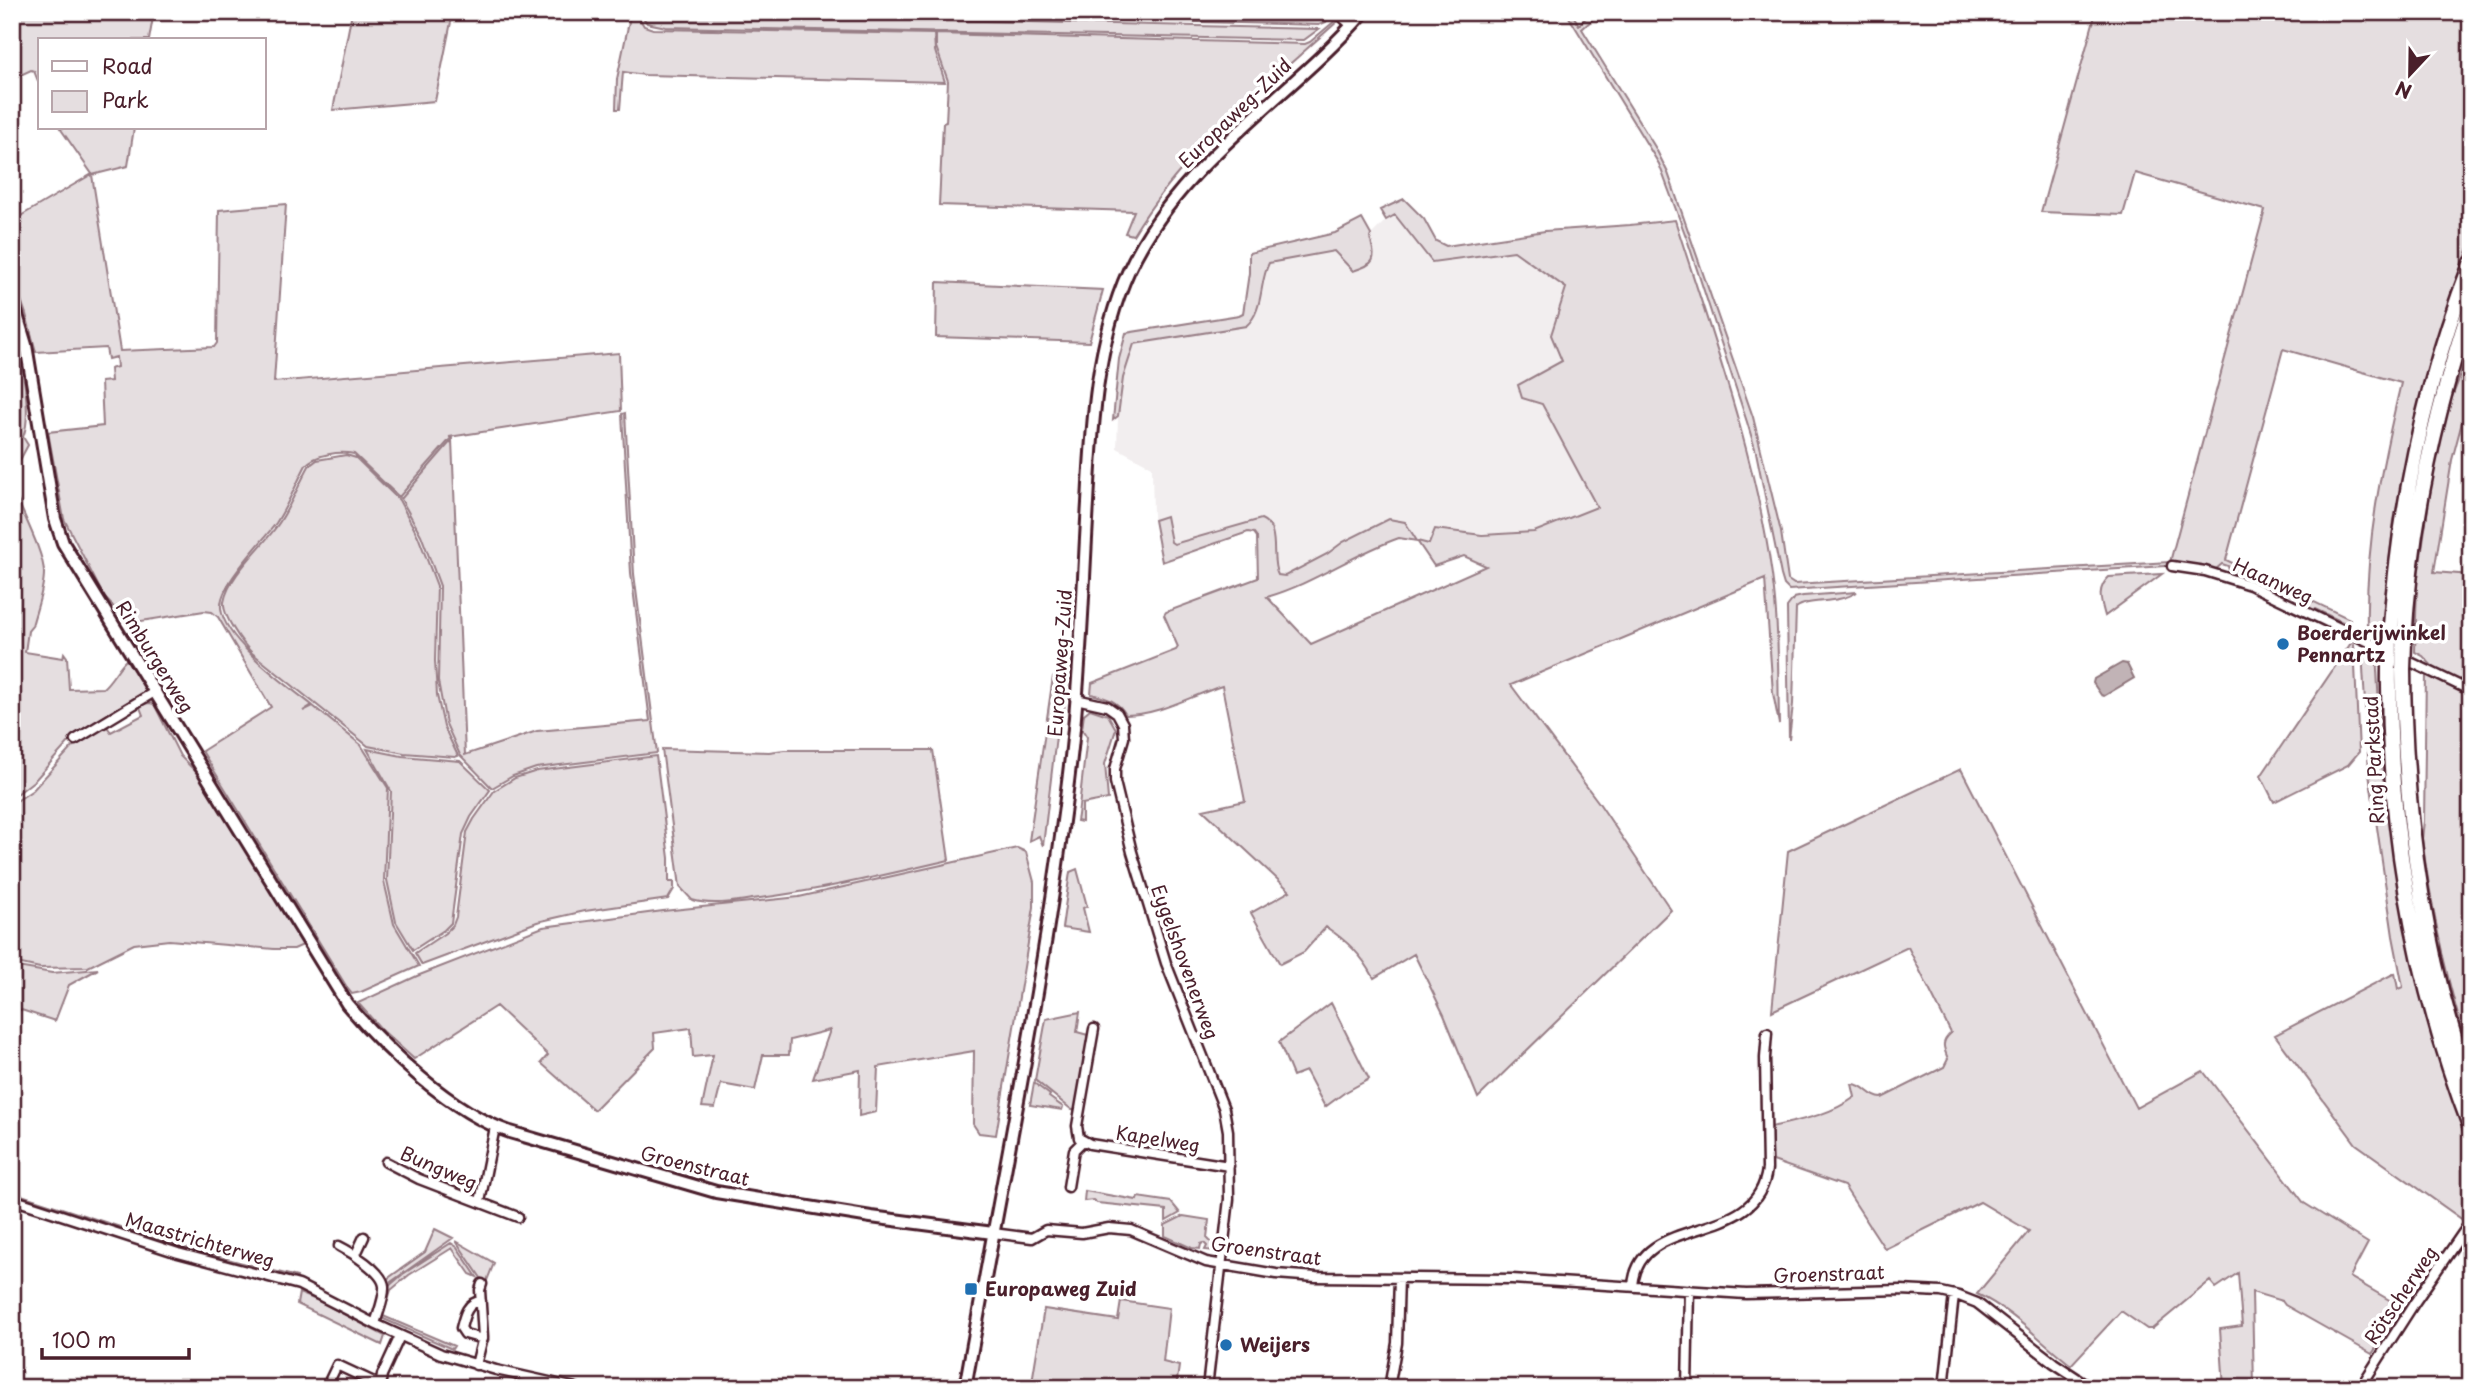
<svg xmlns="http://www.w3.org/2000/svg" width="2483" height="1400" viewBox="0 0 2483 1400" font-family="'Playpen Sans',sans-serif">
	<rect width="100%" height="100%" fill="#fff"/>
	<filter id="ink" filterUnits="userSpaceOnUse"><feTurbulence type="fractalNoise" baseFrequency=".0143" numOctaves="2"/><feDisplacementMap in="SourceGraphic" scale="14" xChannelSelector="R" yChannelSelector="G"/><feConvolveMatrix kernelMatrix="1 2 1 2 8 2 1 2 1" color-interpolation-filters="sRGB"/></filter>
	<g filter="url(#ink)">
		<path fill="#f2eeef" d="M1029 12H1322V20L1289 21Z
			M1395 215 1432 262 1514 251 1566 288 1551 335 1562 361 1522 398 1542 404 1597 507 1534 532 1460 534 1429 545 1417 541 1405 523 1389 520 1343 542 1327 554 1285 576H1278L1274 568 1272 530 1267 522 1174 544 1172 542 1166 517 1154 520 1153 517 1152 467 1117 448 1118 416 1123 378 1134 344 1246 326 1252 322 1262 293 1269 263 1310 254 1334 251 1338 254 1374 250 1370 238 1371 235 1386 220Z"/>
		<path fill="#e5dee0" stroke="#987e86" stroke-width="2" fill-rule="evenodd" d="M12 12H154L149 40H40V86L34 71 31 70 12 79Z
			M352 12H453L435 101 333 110Z
			M631 12 636 13 644 26 653 29 934 34 935 51 945 82 645 75 623 72 620 109H616L617 79Z
			M794 12H1029L1289 21 1321 20 1322 12 1332 13 1326 22 1319 25Z
			M1566 12H1576L1574 17 1579 25 1591 12H1601L1582 29 1655 147 1668 173 1753 417 1781 532 1788 580 1794 584 2170 562 2265 210 2135 173 2123 215 2041 212 2096 12H2471V242L2446 310 2423 389 2394 520 2381 633 2367 627C2365 545 2382 463 2401 383L2283 349 2226 560 2350 619 2349 625 2315 609 2313 612 2304 607V599L2298 596 2292 601 2263 588V580L2257 577 2250 582 2230 575 2228 566 2222 564 2215 570 2182 565 1789 590 1784 585 1781 575 1756 452 1747 422 1688 242 1659 164Z
			M640 13 648 15 649 13 1319 29 1304 40 666 27 647 23Z
			M1337 19 1338 21 1329 29C1258 93 1182 154 1133 235L1125 233 1134 211 939 205 943 123 946 122 948 81 936 47V34L1305 44 1310 42Z
			M60 128H134L128 166 92 175 120 351 214 347 217 343 219 210 286 204 274 382 619 353 621 411 449 437H452L399 497 354 454C340 451 316 454 306 465 296 484 288 505 276 523 262 543 219 584 221 608 224 641 288 686 312 705L303 711 313 706 361 745 388 788 384 881 394 924 419 966 361 992 352 994 348 989 202 751 271 707 218 617 212 612 204 611 129 623 104 597 64 519 48 432 103 426 101 382 111 381 110 369 117 367 116 357 108 359 106 348 36 352 26 314 12 274V221L92 174Z
			M1404 199 1424 219 1436 241 1446 246 1545 231 1630 225 1675 220C1712 336 1755 453 1772 575 1779 624 1778 674 1779 724L1773 693 1765 579 1511 685 1599 803 1671 910 1478 1098 1444 1015 1414 954 1374 978C1362 955 1347 941 1326 927L1304 952 1280 964 1251 913 1290 891 1203 810 1245 801 1222 686C1191 696 1159 715 1126 715 1118 701 1107 698 1091 694L1092 683 1176 650 1178 647 1164 615 1166 612 1258 578 1257 537 1254 533 1248 532 1162 562 1154 520 1166 516 1171 542 1174 544 1261 519C1282 528 1269 559 1278 575L1285 576 1327 554 1343 542 1389 519 1405 522 1417 541 1429 544 1435 529 1482 535 1534 532 1597 507 1542 404 1522 398 1518 385 1562 361 1551 335 1566 288 1514 251 1432 262 1395 215 1386 220 1380 210ZM1399 538 1417 541 1434 566 1464 556 1486 566 1311 644 1267 597C1313 584 1353 554 1399 538Z
			M1362 219 1371 235 1370 238C1377 261 1375 264 1353 271L1334 251 1269 263C1259 282 1264 311 1246 326L1134 344 1123 378 1118 416 1113 420 1119 359 1126 333 1239 315 1243 313 1244 307 1249 273V253L1335 233Z
			M937 282 1103 290 1089 342 936 337Z
			M12 331C21 355 33 413 23 437L28 445 12 475Z
			M2471 349V388L2452 460 2434 572 2471 575V688L2435 669 2423 656 2415 652 2417 583 2435 460 2445 415Z
			M625 413 634 574 657 753 536 768 513 776 492 788 460 755 446 724 438 681 440 586 421 535 401 499 452 440 465 755 537 731 650 721 631 573 622 414Z
			M346 455 356 458 399 500 418 536 437 586 435 661 437 695 444 727 458 756 455 757 404 753 368 746 252 653C243 644 222 616 224 602 229 574 264 546 279 523 291 505 299 484 309 466L317 460Z
			M12 486C20 509 44 552 44 573 44 590 36 610 32 626L28 631 25 652 63 658 64 653 67 657 69 689 103 688C113 679 117 668 127 659L146 691 77 733 35 780 12 798Z
			M2162 574 2105 616C2101 601 2096 589 2109 577Z
			M1857 592C1837 605 1808 598 1796 608L1793 704 1789 740 1787 607 1794 598 1803 596Z
			M2351 643 2354 644 2359 752 2348 765 2274 802 2261 776Z
			M2367 646 2376 652 2383 778 2408 940 2418 984 2440 1058 2471 1147V1209L2463 1220 2356 1144 2275 1035 2395 973 2398 989 2403 987 2393 936 2369 773 2362 650Z
			M2426 673 2471 694V1059C2448 987 2432 914 2422 839L2424 821Z
			M1053 677H1067L1063 722 1057 728 1043 846 1039 836 1029 841Z
			M149 703 154 704 180 756 195 771 198 769 264 876 262 878 303 945 294 949H274L169 940 134 944 88 967 40 968 12 962V804L33 790 75 744 105 724 111 732 143 715 139 705Z
			M1090 709 1108 715 1116 729 1105 764 1108 799 1082 804V822L1077 821 1078 815 1087 737 1082 729 1084 714Z
			M367 749 402 756 460 761 490 790 471 817 463 834 451 923 444 930 413 950 396 922 387 880 391 791Z
			M662 749 769 752 784 750H933L949 860C884 875 818 891 752 899 734 902 710 906 692 900L680 887Z
			M656 756 669 858V882H674V889L668 899 585 911 537 922 422 965 415 953 445 933 453 925 456 917 467 832 474 819 494 791 515 778 537 771Z
			M1961 769 2136 1108 2203 1071 2304 1203 2368 1243 2350 1277 2403 1308 2372 1354 2285 1305 2282 1301 2252 1292 2254 1388H2224L2220 1329 2242 1326 2238 1273 2216 1288 2210 1281 2152 1329H2147L2121 1311 2071 1365C2040 1341 2012 1310 1977 1294L2029 1231 1980 1202 1885 1249 1844 1186 1773 1161 1771 1127C1801 1120 1830 1115 1855 1097L1852 1084C1865 1084 1868 1097 1882 1098L1944 1067 1948 1059C1943 1047 1941 1042 1951 1033L1908 947 1772 1011 1788 851Z
			M1017 848 1026 852 1034 882V907L996 1135 979 1133 973 1124 974 1051 878 1067 876 1112 859 1116 860 1070 813 1079 830 1030 790 1040 789 1055H763L755 1090 721 1084 715 1108 702 1107 713 1055 693 1057 691 1028 654 1033 655 1048 594 1110 541 1063 548 1055 496 1006 414 1059 382 1030 358 1003 417 976 543 927 663 911 799 897Z
			M1077 869 1087 906 1083 908 1089 932 1062 928 1070 872Z
			M12 966 52 973 98 969 69 985 55 1021 12 1007Z
			M1331 1003 1369 1079 1344 1093 1325 1107 1306 1071 1293 1076 1279 1042Z
			M1080 1012 1077 1032 1088 1035 1075 1110H1072L1035 1080 1046 1019Z
			M1034 1083 1050 1095 1049 1097 1063 1107 1062 1110 1030 1105Z
			M1085 1191 1137 1200 1138 1197 1171 1202 1180 1213 1166 1221V1210L1097 1203 1093 1200 1084 1201Z
			M12 1192 185 1248 297 1277 296 1280 263 1270 176 1248 12 1195Z
			M1183 1216 1209 1220 1207 1238 1211 1242 1216 1243 1215 1251 1205 1250 1207 1246 1204 1243 1201 1244 1200 1249 1192 1248 1165 1236V1225Z
			M435 1229 453 1238 388 1284 387 1279 425 1252Z
			M456 1241 494 1263 486 1283 481 1278Z
			M451 1243 457 1247 477 1277 470 1274 452 1248 409 1275 391 1290 383 1316 454 1346 452 1349 379 1317 388 1287 403 1274Z
			M299 1293 319 1301 385 1336 382 1345 297 1304Z
			M1121 1301 1169 1308 1163 1362 1179 1366 1176 1388H1031L1044 1309 1118 1320Z"/>
		<path fill="#c1b3b6" stroke="#91787e" stroke-width="2" d="M2122 663 2127 664 2134 678 2104 696 2101 695 2093 683 2094 679Z"/>
		<g fill="none" stroke-linecap="round" stroke-linejoin="round">
			<g stroke="#4a1f2b" stroke-width="13">
				<path id="street" d="M1337 12 1352 26
					M2172 566 2205 571 2250 585 2471 691
					M1076 699 1107 706 1117 713 1123 724 1124 738 1115 769V782L1132 852 1166 963 1224 1109 1228 1131 1229 1199 1207 1388
					M75 740 156 691
					M1094 1029 1077 1126 1079 1138 1090 1144 1229 1166
					M386 1162 419 1179 518 1217
					M1068 1187 1074 1150 1083 1141
					M12 1199 178 1253 299 1285 375 1324 441 1354 496 1370 576 1388
					M480 1202 495 1127
					M993 1233 1032 1238 1046 1230 1082 1233 1109 1228 1131 1230 1206 1262 1276 1274 1316 1277 1512 1279 1746 1294 1901 1290 1941 1292 1959 1296 1977 1303 2054 1363 2092 1388
					M339 1246C351 1252 383 1272 384 1286 385 1297 378 1313 375 1324
					M356 1254 364 1237
					M1633 1286C1638 1211 1758 1248 1767 1169L1765 1058 1767 1033
					M481 1301C467 1302 464 1316 461 1328L465 1334 483 1339
					M476 1365 483 1337 480 1290 482 1284
					M326 1388 337 1365 380 1385
					M380 1388 382 1375 400 1336
					M1389 1388 1397 1343 1399 1278
					M1687 1388 1689 1290
					M1944 1388 1954 1295
					M2360 1388 2415 1302 2471 1221"/>
			</g>
			<g stroke="#4a1f2b" stroke-width="16">
				<path id="secondary" d="M12 298 26 345 55 519 63 543 347 1004C387 1051 451 1112 510 1132L716 1192 871 1217 993 1233
					M965 1388C1003 1175 1048 963 1072 748 1081 667 1083 585 1088 503 1092 424 1096 343 1129 270 1180 160 1288 100 1364 12"/>
			</g>
			<g stroke="#4a1f2b" stroke-width="19">
				<path id="highway" d="M2390 638C2399 509 2424 384 2471 264
					M2404 643C2410 527 2434 415 2471 305
					M2389 664C2387 824 2414 979 2471 1128
					M2403 669C2404 812 2422 953 2471 1088"/>
			</g>
			<use href="#street" stroke="#fff" stroke-width="8"/>
			<use href="#secondary" stroke="#fff" stroke-width="10"/>
			<use href="#highway" stroke="#fff" stroke-width="14"/>
			<g stroke="#4a1f2b" stroke-width="19" stroke-linecap="butt">
				<path id="highway-bridge" d="M2389 664 2390 638
					M2403 669 2404 643"/>
			</g>
			<use href="#highway-bridge" stroke="#fff" stroke-width="14"/>
		</g>
	</g>
	<g fill="#1f6fb2" stroke="#fff" stroke-width="2.5">
		<circle cx="2283" cy="644" r="7"/>
		<rect x="964" y="1282" width="14" height="14" rx="3.5"/>
		<circle cx="1226" cy="1345" r="7"/>
	</g>
	<g text-anchor="middle" stroke-width="7" stroke-linejoin="round" paint-order="stroke">
		<g font-size="19" fill="#4a1f2b" stroke="#fff">
			<text transform="translate(1235 113) rotate(-44)" y="7">Europaweg-Zuid</text>
			<text transform="translate(2273 581) rotate(24)" y="7">Haanweg</text>
			<text transform="translate(155 657) rotate(58)" y="7">Rimburgerweg</text>
			<text transform="translate(1060 663) rotate(-86)" y="7">Europaweg-Zuid</text>
			<text transform="translate(2374 760) rotate(-93)" y="7">Ring Parkstad</text>
			<text transform="translate(1185 962) rotate(70)" y="7">Eygelshovenerweg</text>
			<text transform="translate(1158 1139) rotate(9)" y="7">Kapelweg</text>
			<text transform="translate(695 1166) rotate(14)" y="7">Groenstraat</text>
			<text transform="translate(439 1168) rotate(23)" y="7">Bungweg</text>
			<text transform="translate(200 1240) rotate(16)" y="7">Maastrichterweg</text>
			<text transform="translate(1266 1251) rotate(8)" y="7">Groenstraat</text>
			<text transform="translate(1829 1274) rotate(-2)" y="7">Groenstraat</text>
			<text transform="translate(2401 1295) rotate(-56)" y="7">Rötscherweg</text>
		</g>
		<g font-size="19" font-weight="bold" fill="#4a1f2b" stroke="#fff" text-anchor="start">
			<text x="2297" y="640">Boerderijwinkel<tspan x="2297" dy="22">Pennartz</tspan></text>
			<text x="985" y="1296">Europaweg Zuid</text>
			<text x="1240" y="1352">Weijers</text>
		</g>
	</g>
	<rect width="2483" height="1400" fill="none" stroke="#fff" stroke-width="42"/>
	<rect x="21" y="21" width="2441" height="1358" fill="none" stroke="#4a1f2b" stroke-width="2.5" filter="url(#ink)"/>
	<rect x="38" y="38" width="228" height="91" fill="#ffffff" stroke="#b7a5aa" stroke-width="2"/>
	<rect x="52" y="61" width="35" height="10" fill="#ffffff" stroke="#b7a5aa" stroke-width="2"/>
	<text x="102" y="74" font-size="21" fill="#4a1f2b">Road</text>
	<rect x="52" y="91" width="35" height="21" fill="#e5dee0" stroke="#b7a5aa" stroke-width="2"/>
	<text x="102" y="108" font-size="21" fill="#4a1f2b">Park</text>
	<g transform="translate(2410 74) rotate(202)" stroke="#ffffff" stroke-width="5" paint-order="stroke">
	<path d="M0-5L12 26L0 18L-12 26Z" fill="#4a1f2b"/>
	<text y="-10" font-size="19" font-weight="bold" text-anchor="middle" fill="#4a1f2b">N</text>
	</g>
	<path d="M42 1348v10h147v-10" fill="none" stroke="#4a1f2b" stroke-width="3.5"/>
	<text x="52" y="1348" font-size="21" fill="#4a1f2b" stroke="#ffffff" stroke-width="5" paint-order="stroke">100 m</text>
</svg>
